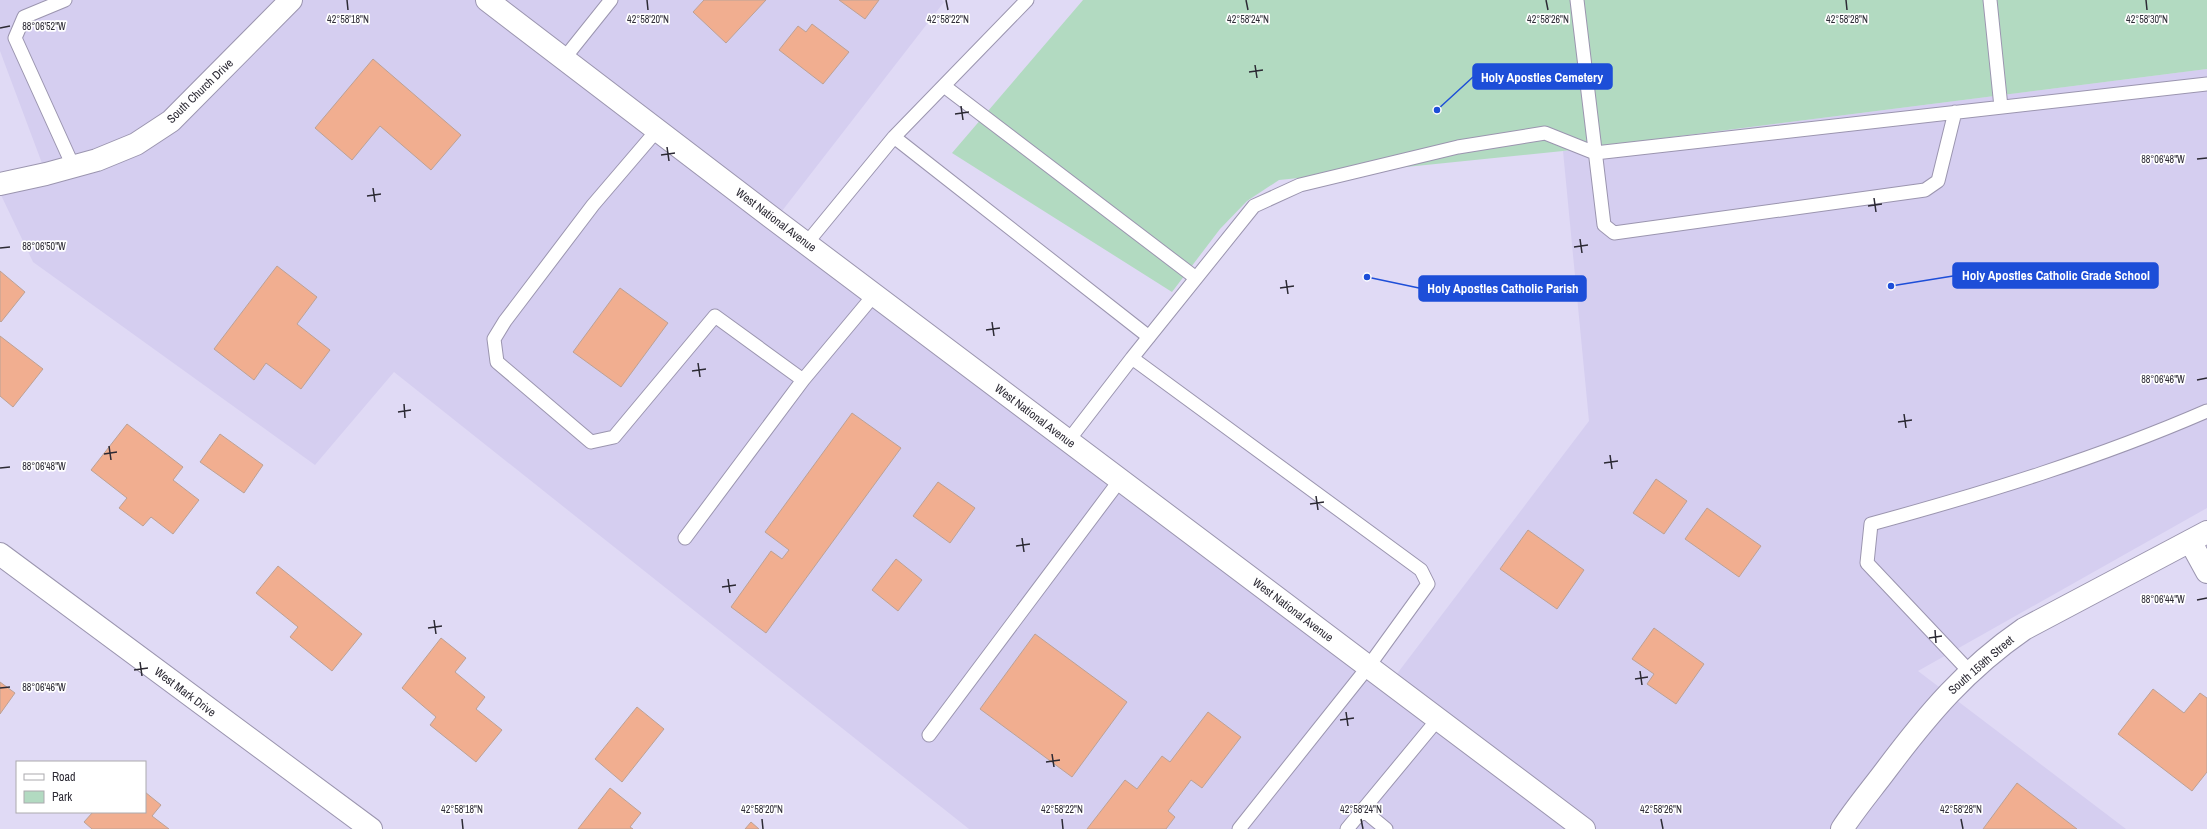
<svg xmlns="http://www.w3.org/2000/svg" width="2207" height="829" viewBox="0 0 2207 829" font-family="'Archivo Narrow',sans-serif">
	<rect width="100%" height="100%" fill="#e0daf5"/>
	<path fill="#d5cef0" d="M0 0H942L944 2 775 220 1390 683 1589 421 1563 151 2207 69V508L1918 671 2126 829H969L394 372 315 465 33 262 0 193 46 174 0 51Z"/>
	<path fill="#b2dac1" d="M1083 0H2207V69L1563 151 1279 180 1247 201 1220 229 1172 292 952 153Z"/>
	<path fill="#f1ae90" stroke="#bca195" d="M704 0H766L726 43 693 12Z
		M839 0H879L865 19Z
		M812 24 849 52 823 84 779 50 798 26 806 32Z
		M373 59 461 135 431 170 380 126 352 160 315 128Z
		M277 266 317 297 297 324 330 350 301 389 266 363 254 380 214 349Z
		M0 271 25 292 1 322 0 321Z
		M620 288 668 323 621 387 573 352Z
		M0 336 43 369 13 407 0 396Z
		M852 413 901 448 766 633 731 607 771 551 782 559 789 550 765 532Z
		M127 424 183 467 173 480 199 500 173 534 151 517 143 526 119 508 127 498 91 470Z
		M220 434 263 465 244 493 200 462Z
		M1656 479 1687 501 1664 534 1633 513Z
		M938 482 975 508 950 543 913 516Z
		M1707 508 1761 546 1739 577 1685 539Z
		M1528 530 1584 570 1557 609 1500 569Z
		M896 559 922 580 898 611 872 590Z
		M278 566 362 634 332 671 290 637 298 627 256 593Z
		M1654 628 1704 664 1676 704 1647 684 1654 674 1632 659Z
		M1035 634 1127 702 1072 777 980 709Z
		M441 638 466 658 455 672 485 697 476 709 502 730 476 762 430 725 436 717 402 688Z
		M0 682 15 693 0 714Z
		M2153 689 2184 713 2200 693 2207 698V772L2192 791 2118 734Z
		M637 707 664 729 622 782 595 759Z
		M1208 712 1241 737 1202 788 1191 780 1168 811 1175 817 1166 829H1087L1125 780 1137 789 1162 756 1170 762Z
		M2017 783 2077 829H1983Z
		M610 788 641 813 630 827 633 829H578Z
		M145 792 161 805 152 816 169 829H92L84 822 93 812H145Z
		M751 822 759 829H745Z"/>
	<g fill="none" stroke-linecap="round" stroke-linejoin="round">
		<g stroke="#9b95af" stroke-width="15">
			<path id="lane" d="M65 0 24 17 15 38 73 166
				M1577 0 1604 225 1614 233 1925 190 1938 181 1955 112
				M1990 0 2001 107
				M563 60 611 0
				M944 86 1196 278
				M658 129 593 205 505 321 494 339 497 362 591 442 614 437 715 316 803 380
				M894 137 1027 0
				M806 244 894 137 1149 337
				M1132 358 1254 206 1300 185 1458 147 1545 133 1595 153 2207 84
				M1068 441 1132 358 1421 570 1428 584 1368 667 1239 829
				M685 538 803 380 874 295
				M1970 672 1867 563 1871 524C1985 493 2099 458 2207 411
				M929 735 1120 480
				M1363 810 1386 829
				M1347 829 1438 719"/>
		</g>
		<g stroke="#9b95af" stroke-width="24">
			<path id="street" d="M0 184 46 174 97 160 136 144 171 121 291 0
				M2190 541 2207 572
				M0 554 371 829
				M1842 829C1855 809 1871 790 1886 770 1928 714 1966 669 2024 629L2207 532"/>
		</g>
		<g stroke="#9b95af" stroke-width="24">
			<path id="secondary" d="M487 0 775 220 1584 829"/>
		</g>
		<use href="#lane" stroke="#fff" stroke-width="13"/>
		<use href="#street" stroke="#fff" stroke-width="22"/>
		<use href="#secondary" stroke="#fff" stroke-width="22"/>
	</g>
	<path fill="none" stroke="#2c2a34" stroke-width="1.5" d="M347 0 348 10M647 0 648 10M946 0 948 10M1246 0 1248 10M1546 0 1548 10M1846 0 1847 10M2146 0 2147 10M0 28 10 26M1255 65 1257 78M1249 72 1263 70M961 106 963 120M955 114 969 112M667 147 669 161M661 155 675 153M2197 159 2207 158M373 188 375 202M367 196 381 194M1874 198 1876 212M1868 206 1882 204M1580 239 1582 253M1574 247 1588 245M0 248 10 247M1286 280 1288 294M1280 288 1294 286M992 322 994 336M986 330 1000 328M698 363 700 377M692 371 706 369M2197 380 2207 378M404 404 405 418M398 412 411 410M1904 414 1906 428M1898 422 1912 420M109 446 111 460M104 454 117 452M1610 455 1612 469M1604 463 1618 461M0 468 10 467M1316 496 1318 510M1310 504 1324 502M1022 538 1024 552M1016 546 1030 544M728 579 730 593M722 587 736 585M2197 600 2207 598M434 620 436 634M428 628 442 626M1935 630 1936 643M1929 638 1942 636M140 662 142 676M134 670 148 668M1640 671 1642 685M1635 679 1648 677M0 688 10 687M1346 712 1348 726M1340 720 1354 718M1052 754 1054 767M1046 762 1060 760M462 819 463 829M762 819 763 829M1062 819 1063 829M1361 819 1363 829M1661 819 1663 829M1961 819 1963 829"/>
	<g text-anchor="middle" stroke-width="3.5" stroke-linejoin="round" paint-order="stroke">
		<g font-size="12" fill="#2c2a34" stroke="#fff">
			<text transform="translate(200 91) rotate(-44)" y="4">South Church Drive</text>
			<text transform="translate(776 220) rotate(37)" y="4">West National Avenue</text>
			<text transform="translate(1035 416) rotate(37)" y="4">West National Avenue</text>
			<text transform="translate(1293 610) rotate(37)" y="4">West National Avenue</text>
			<text transform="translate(1981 665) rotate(-41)" y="4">South 159th Street</text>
			<text transform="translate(185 692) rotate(37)" y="4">West Mark Drive</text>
		</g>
	</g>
	<g font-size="10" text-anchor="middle" fill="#2c2a34" stroke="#fff" stroke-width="3.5" stroke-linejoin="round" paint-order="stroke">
		<text x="348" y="23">42°58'18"N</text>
		<text x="648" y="23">42°58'20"N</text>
		<text x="948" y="23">42°58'22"N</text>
		<text x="1248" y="23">42°58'24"N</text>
		<text x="1548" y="23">42°58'26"N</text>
		<text x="1847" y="23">42°58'28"N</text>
		<text x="2147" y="23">42°58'30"N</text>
		<text x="44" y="30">88°06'52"W</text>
		<text x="2163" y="163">88°06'48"W</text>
		<text x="44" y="250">88°06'50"W</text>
		<text x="2163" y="383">88°06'46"W</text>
		<text x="44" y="470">88°06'48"W</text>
		<text x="2163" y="603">88°06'44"W</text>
		<text x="44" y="691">88°06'46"W</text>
		<text x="462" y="813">42°58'18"N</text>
		<text x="762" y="813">42°58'20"N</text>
		<text x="1062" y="813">42°58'22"N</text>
		<text x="1361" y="813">42°58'24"N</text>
		<text x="1661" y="813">42°58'26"N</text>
		<text x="1961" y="813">42°58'28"N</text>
	</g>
	<path fill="none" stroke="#1d4ed8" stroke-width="1.5" d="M1437 110L1473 77M1891 286L1953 276M1367 277L1419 288"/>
	<g fill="#1d4ed8" stroke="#fff" stroke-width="1.5">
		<circle cx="1437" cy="110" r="4"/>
		<circle cx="1891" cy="286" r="4"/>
		<circle cx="1367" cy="277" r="4"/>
	</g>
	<g fill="#1d4ed8" stroke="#1d4ed8" stroke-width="1.5">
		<rect x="1473" y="64" width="139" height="25" rx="4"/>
		<rect x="1953" y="263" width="205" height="25" rx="4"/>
		<rect x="1419" y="276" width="167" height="25" rx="4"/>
	</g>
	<g font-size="13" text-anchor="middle" font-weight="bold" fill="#fff">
		<text x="1542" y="82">Holy Apostles Cemetery</text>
		<text x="2056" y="280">Holy Apostles Catholic Grade School</text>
		<text x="1503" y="293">Holy Apostles Catholic Parish</text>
	</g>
	<rect x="16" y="761" width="130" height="52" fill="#ffffff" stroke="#abaaae"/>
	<rect x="24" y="774" width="20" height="6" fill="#ffffff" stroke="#abaaae"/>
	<text x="52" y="781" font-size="12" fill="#2c2a34">Road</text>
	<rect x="24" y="791" width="20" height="12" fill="#b2dac1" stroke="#abaaae"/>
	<text x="52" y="801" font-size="12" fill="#2c2a34">Park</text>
</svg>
